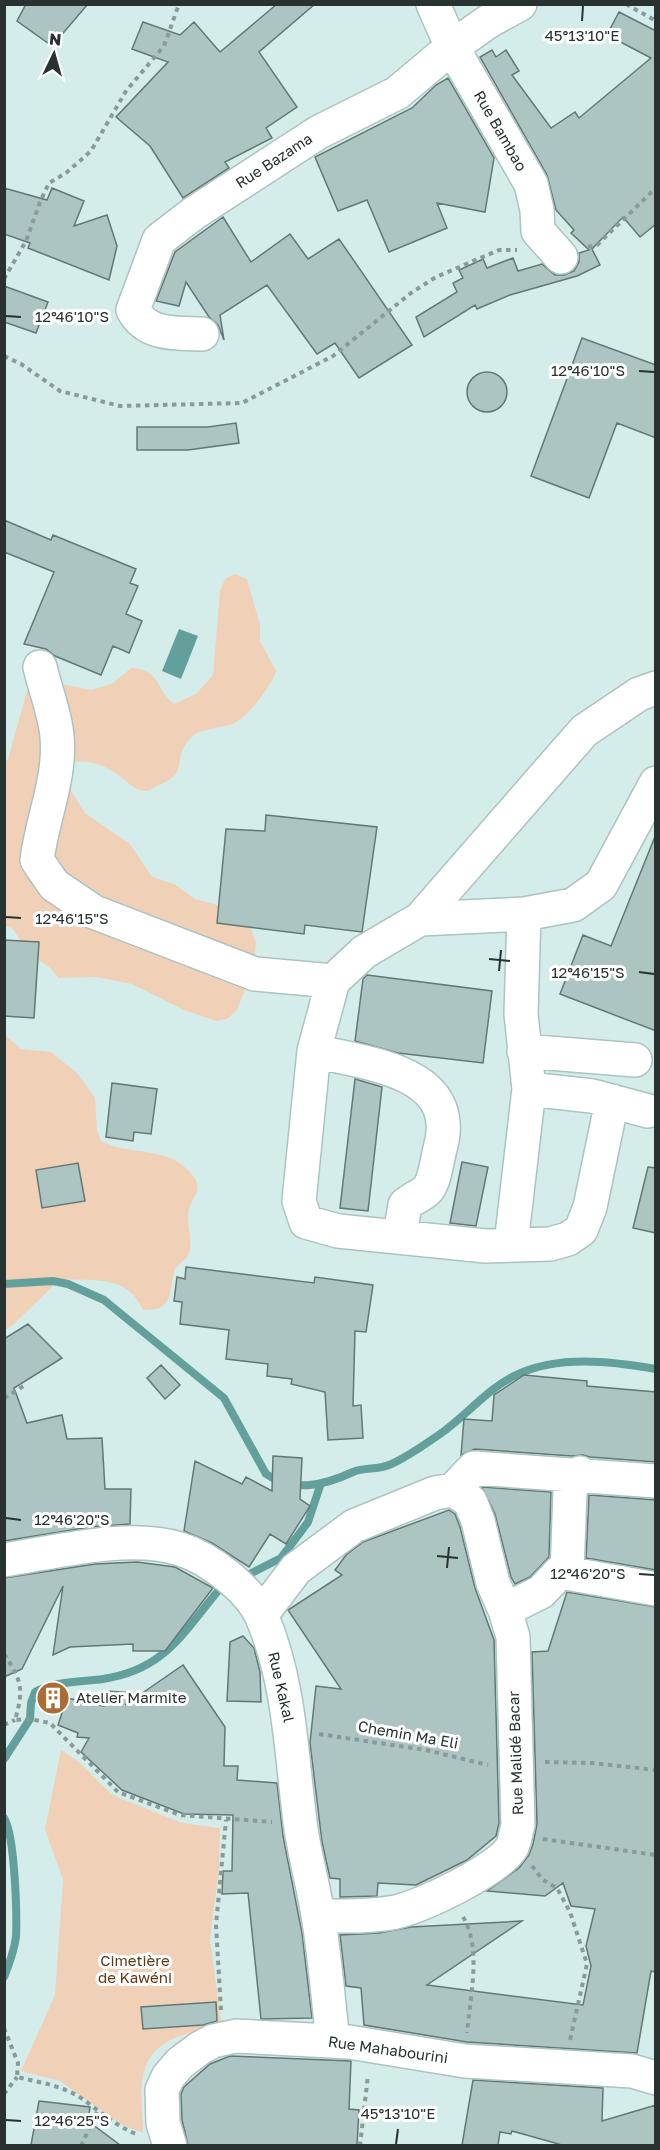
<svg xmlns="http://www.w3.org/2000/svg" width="660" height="2150" font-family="'Golos Text',sans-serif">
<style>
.green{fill:#f0d1b7}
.water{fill:#63a09c}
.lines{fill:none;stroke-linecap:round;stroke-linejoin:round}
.stream{stroke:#63a09c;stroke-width:8}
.building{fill:#acc4c2;stroke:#617876;stroke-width:1.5}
.minor-casing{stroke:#abc3c1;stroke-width:36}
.path{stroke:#899b99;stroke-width:4;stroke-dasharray:4.5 4.5;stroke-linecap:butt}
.minor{stroke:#fff;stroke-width:33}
.ticks{fill:none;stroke:#283231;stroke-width:2}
.labels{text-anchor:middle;stroke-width:6;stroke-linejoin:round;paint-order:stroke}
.street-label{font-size:15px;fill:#283231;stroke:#fff}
.poi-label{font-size:15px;fill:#283231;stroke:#fff;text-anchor:start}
.park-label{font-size:15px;fill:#603813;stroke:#fff}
.ticks-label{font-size:15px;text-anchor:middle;fill:#283231;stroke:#fff;stroke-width:6;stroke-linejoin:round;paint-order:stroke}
</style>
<rect width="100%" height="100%" fill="#d4edea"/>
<path class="green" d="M235 574 247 579 260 625V641L276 671C272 686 245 721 230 725 216 729 197 728 188 741 171 763 190 773 157 786 153 788 150 791 145 791 134 790 127 781 118 775 103 764 89 760 71 762L66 783 85 813 130 844 152 877 174 884 195 899 228 908 248 920 256 943 254 967 237 1010 227 1019 216 1021 184 1010 132 984 96 977 58 978C51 965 43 964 32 956 23 949 20 937 12 928L5 926 4 762 8 759 27 691 38 687 66 685 91 690 102 687 113 683 131 668C161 669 155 689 174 704L196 694 213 675 220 591 225 579Z
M5 1035 21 1049 51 1052 77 1073 95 1098 97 1130 101 1141C130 1156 166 1146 189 1171 209 1193 188 1196 188 1216 188 1228 194 1246 187 1257 183 1262 177 1264 175 1270 168 1292 175 1311 143 1310 126 1273 94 1282 60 1279L13 1325 5 1330Z
M61 1750 79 1762 112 1795 182 1823 220 1828 219 1870 210 1939 222 2028C193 2030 152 2038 144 2072 139 2090 143 2114 143 2133L120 2124 60 2081 21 2071 55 1995 63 1880 45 1829Z"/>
<path class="water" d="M179 629 198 636 181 679 162 671Z"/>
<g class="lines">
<path class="stream" d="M4 1284 53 1281 68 1284 104 1300 224 1398 266 1474C294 1493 325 1485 353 1472 364 1467 377 1470 389 1465 406 1458 424 1445 440 1434 466 1416 487 1389 516 1375 558 1355 610 1361 656 1369
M242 1578 281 1558 308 1522 320 1486
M4 1759 30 1719 31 1703 35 1692C57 1681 79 1682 103 1679 164 1670 182 1634 218 1591L226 1587
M4 1818C15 1835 17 1915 16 1937 14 1950 9 1965 4 1977"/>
</g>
<path class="building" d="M26 4H88L52 46 17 21Z
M277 4H315L259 52 297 107 266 128 272 138 225 162 229 168 183 198 150 146 116 117 168 62 132 49 143 22 180 35 194 22 220 52Z
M619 12 656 31V224L640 237 623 217 592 249 600 265 577 276 510 295 477 309 475 305 424 337 416 317 457 292 453 283 463 278 459 270 483 259 487 268 513 258 518 271 542 264 555 275H564L574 271 579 262V253L589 250 571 233 574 230 556 210 547 175 480 57 492 50 496 57 506 50 519 71 512 75 551 128 575 112 579 118 651 58 607 35Z
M448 78 494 158 485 212 437 203 447 228 389 252 367 200 338 211 315 157 412 108 436 85Z
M4 188 47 200 52 188 84 201 74 226 107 215 117 246 109 280 28 248 30 243 4 234Z
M223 217 251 262 290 234 308 259 339 239 412 345 359 378 335 343 317 354 267 285 220 315 224 340 218 325 209 317 186 282 179 306 156 301 175 252Z
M4 286 48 302 36 333 4 322Z
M582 338 656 365V438L617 423 589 498 531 476Z
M467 392a20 20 0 1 1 40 0a20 20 0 1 1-40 0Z
M236 423 239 443 188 450H137V427H208Z
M4 520 51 540 53 535 136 569 130 583 138 586 126 614 142 621 129 653 113 646 101 675 55 656 46 649 24 644 54 572 4 552Z
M266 815 377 827 362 932 305 925 304 934 217 923 226 829 265 831Z
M656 834V1031L560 994 583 935 611 946Z
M4 940 39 942 34 1018 4 1016Z
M367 975 492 991 483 1063 398 1053 355 1041 363 979Z
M355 1079 382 1087 368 1211 340 1208Z
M112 1083 157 1089 151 1134 134 1132 133 1141 106 1137Z
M462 1162 488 1167 476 1226 450 1223Z
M78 1163 85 1201 42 1208 36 1170Z
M648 1167 656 1168V1233L633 1228Z
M186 1267 314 1283 315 1277 373 1285 366 1332 355 1331 353 1406 361 1405 363 1438 328 1440 325 1392 291 1384 292 1379 267 1376 268 1364 226 1359 229 1330 180 1324 182 1302 174 1301 177 1277 185 1279Z
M28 1324 62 1358 14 1388 27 1423 62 1415 67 1439 102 1438 105 1489H131L130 1524 90 1527 4 1541V1339Z
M161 1365 180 1385 165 1399 147 1378Z
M524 1375 587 1381V1386L656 1392V1462L590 1457 583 1455 572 1456 475 1449 461 1455 464 1419 492 1421 494 1395Z
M273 1456 302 1458 300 1499 310 1506 286 1544 270 1534 249 1567 212 1543 184 1531 195 1461 242 1484 246 1477 272 1491Z
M482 1487 551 1492 549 1557 530 1577 515 1584 511 1577 495 1514Z
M589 1495 656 1500V1570L586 1558Z
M449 1510 455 1514 460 1527 475 1588 494 1640 499 1823 496 1836 467 1860 416 1885 378 1883 377 1896 340 1897V1879L330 1878 322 1842 310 1743 316 1686 341 1689 288 1610 342 1575 335 1570 346 1555 363 1542Z
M137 1562 175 1567 213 1588 165 1651H133V1644L70 1647 53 1655 63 1586 22 1669 4 1677V1578L95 1564Z
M567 1592 656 1607V1972L651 1971 637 2053 467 2042 364 2025 361 1988 346 1986 340 1935 379 1933 411 1927 522 1921 427 1985 583 2005 591 1966 586 1946 595 1909 571 1906 563 1883 545 1896 487 1891 519 1868 529 1855 533 1844 537 1824 532 1652 548 1651Z
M243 1636 254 1648 260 1672 261 1702 227 1701 230 1642Z
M183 1665 225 1727 224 1766H238L237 1780 277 1783 283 1836 302 1933 312 2018 261 2019 248 1893 222 1894 223 1871H232L233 1815 184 1814 122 1790 81 1752 89 1738 77 1737 78 1733 58 1725 67 1698 104 1706 106 1691 134 1693 125 1705Z
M216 2002 217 2021 203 2025 143 2029 141 2007Z
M230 2056 351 2061 349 2109 359 2110 357 2145H188L182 2120 181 2094 184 2087 210 2064Z
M473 2080 603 2088 602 2121 656 2105V2145H562L512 2131 511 2134 500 2132 498 2145H462Z
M39 2101 90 2107 88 2121 120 2145H31Z"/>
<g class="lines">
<defs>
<path id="minor" d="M433 4 452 47 531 184 537 210 538 231 561 257
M202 334C176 333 147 336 133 310L159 240 194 213 319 132 397 93 452 47 489 21 520 4
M40 667C45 689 55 713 57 736 61 778 42 819 37 860L54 885 94 912 255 974 333 981
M420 919 524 914 573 905 601 885 656 783
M314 1051C368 1064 462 1071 440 1149 437 1160 435 1180 428 1189 422 1196 412 1198 405 1205L400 1235
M524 1051 635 1060
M529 1089 592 1096 648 1111
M612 1101 590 1207 581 1230 568 1239 550 1244 486 1246 338 1231 306 1222 299 1201 314 1051 333 981 364 952 420 919 584 731 639 694 656 688
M511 1244 529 1089 521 1014 524 914
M453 1490 474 1468 656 1481
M4 1560C57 1552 128 1533 180 1549 209 1558 250 1589 262 1617 290 1683 291 1752 300 1822 304 1853 313 1884 318 1915 325 1957 328 1999 333 2041
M567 1573 570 1492 573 1481 580 1473
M505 1610 541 1592 560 1572 656 1589
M261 1615 296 1569 354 1526 435 1493 453 1490 470 1501 478 1521 493 1583 505 1610 513 1637 518 1825C516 1832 515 1841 512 1847 499 1870 422 1906 396 1912 371 1917 344 1916 318 1916
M170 2146 163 2123 162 2090 168 2077 180 2063 200 2048 213 2041 236 2036 349 2042 465 2061 632 2071 656 2078"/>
</defs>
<use href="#minor" class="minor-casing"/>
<path class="path" d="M626 4 656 21
M588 247 597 245 656 188
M4 279 26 241 40 202 49 183 66 173 91 151 126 91 164 46 179 4
M4 356 21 364 60 391 120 406 242 403 333 356 411 293 436 277 499 250H517
M4 1398 27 1384
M4 1654C22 1681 24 1689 15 1720L30 1719 50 1723 118 1792 180 1815 272 1822
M4 1725 15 1720
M319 1734 426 1750 488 1765
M545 1762 593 1763 656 1770
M543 1839 656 1855
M532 1866 543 1880 557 1888 570 1912 587 1964 570 2040
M463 1917C482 1948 470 1998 467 2033
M221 2010 216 1925 226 1820
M4 2028 18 2063 17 2077C42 2083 67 2086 88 2103 104 2115 117 2126 136 2134
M4 2094 17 2077
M81 2146 97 2112
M360 2146 368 2075"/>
<use href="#minor" class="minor"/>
</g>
<path class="ticks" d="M582 21 583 6M6 316 21 317M639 371 654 372M6 917 21 918M489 959 510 961M499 971 501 950M639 972 654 974M6 1518 21 1520M437 1556 458 1558M447 1568 449 1547M639 1574 654 1575M6 2120 21 2121M396 2144 398 2129"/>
<defs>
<symbol id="building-disc" viewBox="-11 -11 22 22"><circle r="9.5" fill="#ac6d34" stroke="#fff"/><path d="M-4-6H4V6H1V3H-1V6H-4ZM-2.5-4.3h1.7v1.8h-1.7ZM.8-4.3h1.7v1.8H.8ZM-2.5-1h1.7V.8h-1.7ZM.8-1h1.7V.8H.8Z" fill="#fff"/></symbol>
</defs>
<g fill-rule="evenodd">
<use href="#building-disc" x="34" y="1679" width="38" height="38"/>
</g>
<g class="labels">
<g class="street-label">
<text transform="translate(500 131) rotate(60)" y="5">Rue Bambao</text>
<text transform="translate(274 161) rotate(-33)" y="5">Rue Bazama</text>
<text transform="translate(281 1687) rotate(77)" y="5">Rue Kakal</text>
<text transform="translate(408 1735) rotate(10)" y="5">Chemin Ma Eli</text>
<text transform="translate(516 1753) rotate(-92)" y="5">Rue Malidé Bacar</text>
<text transform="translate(388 2050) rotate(8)" y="5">Rue Mahabourini</text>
</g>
<g class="poi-label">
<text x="76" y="1703">Atelier Marmite</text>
</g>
<g class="park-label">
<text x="135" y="1966">Cimetière<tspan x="135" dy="17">de Kawéni</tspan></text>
</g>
</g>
<g class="ticks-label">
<text x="582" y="41">45°13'10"E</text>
<text x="72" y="322">12°46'10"S</text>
<text x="588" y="376">12°46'10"S</text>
<text x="72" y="924">12°46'15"S</text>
<text x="588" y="978">12°46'15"S</text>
<text x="72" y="1525">12°46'20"S</text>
<text x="588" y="1579">12°46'20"S</text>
<text x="398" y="2119">45°13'10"E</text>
<text x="72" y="2126">12°46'25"S</text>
</g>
<rect width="660" height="2150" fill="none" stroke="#283231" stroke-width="12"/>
<g transform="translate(54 54) rotate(5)" stroke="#ffffff" stroke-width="4.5" paint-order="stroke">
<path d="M0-4.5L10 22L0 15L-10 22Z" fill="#283231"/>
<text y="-9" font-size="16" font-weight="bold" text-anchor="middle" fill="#283231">N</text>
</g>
</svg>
